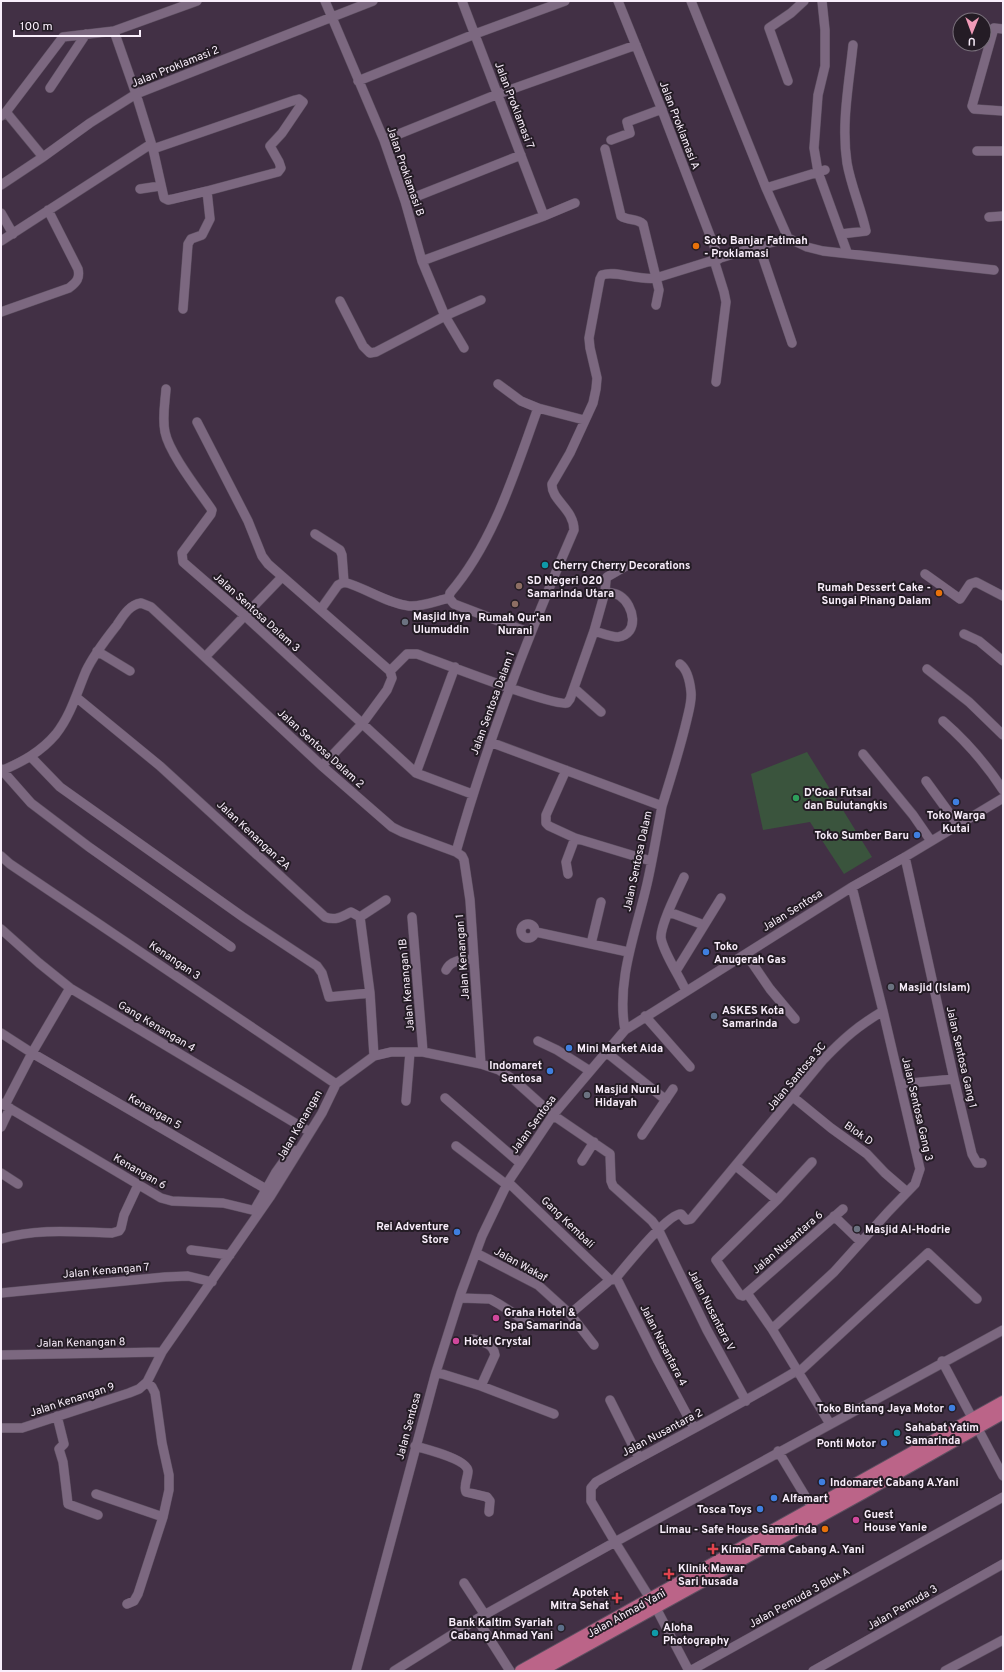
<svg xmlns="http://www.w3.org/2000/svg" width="1004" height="1672" font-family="Overpass,sans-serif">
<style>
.grass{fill:#3a543d}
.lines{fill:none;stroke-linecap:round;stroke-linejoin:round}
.minor-casing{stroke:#5e5061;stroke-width:10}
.major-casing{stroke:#5e5061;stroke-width:14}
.minor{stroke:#7c6880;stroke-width:9}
.major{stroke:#bb6488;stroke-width:12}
.food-dot{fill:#e8710a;stroke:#241c25;stroke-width:1.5}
.culture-dot{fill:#0f9aa8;stroke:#241c25;stroke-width:1.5}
.education-dot{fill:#8d6e63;stroke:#241c25;stroke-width:1.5}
.worship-dot{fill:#6b7280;stroke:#241c25;stroke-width:1.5}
.leisure-dot{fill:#2e9e5b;stroke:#241c25;stroke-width:1.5}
.shop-dot{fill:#3f7fe0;stroke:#241c25;stroke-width:1.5}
.service-dot{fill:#5c6f8a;stroke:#241c25;stroke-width:1.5}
.hotel-dot{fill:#d1479c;stroke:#241c25;stroke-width:1.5}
.health-dot{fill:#e0444e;stroke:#241c25;stroke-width:1.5}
.labels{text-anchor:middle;stroke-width:4;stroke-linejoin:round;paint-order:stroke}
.street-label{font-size:11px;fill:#f9eefb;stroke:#241c25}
.poi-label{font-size:11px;font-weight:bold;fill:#f9eefb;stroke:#241c25;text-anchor:start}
</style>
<rect width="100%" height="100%" fill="#423045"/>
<path class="grass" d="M807 752 872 857 844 874 810 822 763 830 751 774Z"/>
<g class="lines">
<defs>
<path id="minor" d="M325 1 384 140 405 201 422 261 445 316 464 348
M462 1 544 216 575 203
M618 1 660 105 719 259
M691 1 766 188 788 238 807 247 823 251 994 270
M822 1 825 30V66L818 95 814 148 818 172 847 252
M1003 29 994 28 972 106 974 109 1003 111
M114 31 136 94 153 149 164 198 168 200 173 199 207 191
M358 81 475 34 565 1
M788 81 769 28 791 13 804 1
M50 88 86 34
M6 112 63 37 114 31 197 1
M1 116 6 112 43 157
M384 140 498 94 636 45
M611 140 630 133 627 122 662 109
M153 149 295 100 299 99 303 102 282 133 270 146 279 162 281 168 278 172 207 191 210 219 202 235 191 239 188 244 183 309
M605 149 621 216C628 221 637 218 643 224L659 290 656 305
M977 151H1003
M1 185 43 157 90 123 136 94 373 1
M766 188 825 170
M140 189 160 186
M405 201 521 155
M1 213 13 234
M989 217 1003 216
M841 234 866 231C861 208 851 186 847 163 841 124 849 84 853 45
M1 241 151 144
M759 246 792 343
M714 260 724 292 726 302 716 382
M422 261 544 216
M340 301 363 346 370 353 376 352 445 316 481 300
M1 312 69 288C77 282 80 278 78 269L48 210
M498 384 521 401 538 408C515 471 494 542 450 593L449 598 454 604 530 633
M166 389C165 403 162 418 165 432 169 453 199 491 212 510L211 514 182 553 183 562 244 615 416 773 472 794
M538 408 584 420
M197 422 248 521 262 556 268 564 390 671 392 678 387 690 362 724 322 766
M315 534 340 550 342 555 344 582
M925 574 960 599 970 584 976 582 1003 596
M321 609 338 585 344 582C366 588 386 603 409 606 422 607 436 601 449 598
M594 631C601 633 611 637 618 637 640 634 634 605 620 596 616 593 611 593 605 592
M964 634 979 641 1003 661
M97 651 130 671
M205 657 282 577
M927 669 969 702 1003 735
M390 671 407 654H417C439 662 554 707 567 703L570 699 594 631 605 592 606 580 607 577 626 566
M574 688 601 712
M76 697 160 766 325 917C335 921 342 917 351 912L360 917 370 993 374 1056
M943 721C966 741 986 764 1003 790
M490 742 662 806C657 832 653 858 647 884 636 932 616 980 625 1030
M863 754 913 815 931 841
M31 757 60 787 243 917 317 966 322 973 329 997 370 993
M1 769 31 803 89 847 231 947
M566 770 546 815V823L549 826 575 838 651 861
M1 771C22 762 41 752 56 734 71 715 77 692 86 671 94 654 106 639 117 625 123 616 129 605 141 603L151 607 322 766 392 827 402 832 456 852C487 742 528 635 574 530 574 509 551 500 552 484L570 453 593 403 596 389 597 378 590 348 589 338 600 279 602 275C615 270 639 281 656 278L759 246 788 238
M416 773 455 667
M926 781 958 825
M662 806C671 777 680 749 687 719 689 710 692 701 691 692 690 682 688 670 680 664
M456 852 462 856 464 860 470 900 481 1064
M1 856 10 864 336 1084
M905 857 954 1079 972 1154 977 1163H982
M568 874 566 862 575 838
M684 877C678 890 660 925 661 938 663 952 680 977 686 991
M669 912 704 925
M360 917 386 900
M412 917 423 1052
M521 931a7 7 0 1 1 14 0a7 7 0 1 1-14 0Z
M1 929 39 963 70 988 310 1132
M536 932 628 952
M591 944 601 902
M746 954 770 989 795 1019
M446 970C451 959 464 960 474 959
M676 971 721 898
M645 1016 690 1067
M1 1033 32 1053 266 1189
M538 1041 557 1050 590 1071
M606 1052 666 1100
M900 1084 954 1079
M793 1097 831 1128 867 1154 885 1173 907 1192
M445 1098 520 1163
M406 1101 410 1052
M1 1103 161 1198 172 1201 223 1203 252 1210 255 1209 276 1172 291 1151 299 1150
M5 1105 32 1053 70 988
M1 1127 10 1108
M642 1135 673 1089
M456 1146 507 1185
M582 1161 594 1142
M812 1162 777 1200 716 1260 740 1295 743 1296 747 1293 772 1329 830 1424
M736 1166 777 1200
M1 1173 18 1184
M508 1182 610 1280
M834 1216 861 1242
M1 1239C37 1228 75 1232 112 1233L119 1231 121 1228 124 1215 138 1185
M191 1250 230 1255
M476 1253 538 1285 570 1314 594 1345
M615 1279C626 1266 667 1214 681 1214L686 1220 691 1219 823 1060C844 1038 858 1026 883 1011
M1 1293 165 1277 188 1276 212 1282
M747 1293 843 1209
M460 1298 490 1299 499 1304 532 1325
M570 1314 610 1280 617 1279 657 1359 694 1428
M772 1329 834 1272 888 1212 915 1184 920 1169 883 1011 852 887
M473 1339C483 1342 493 1343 495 1355L481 1386
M1 1355 162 1352
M942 1361 1003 1476
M436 1372 481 1386 554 1414
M799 1372 928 1253 977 1299
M610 1400 639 1458
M57 1416 64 1444 59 1449 63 1462 68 1504 98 1515
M1 1428H22L129 1393 139 1389 147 1382 162 1352 270 1197 322 1113 336 1084 374 1056 391 1052H423L481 1064 499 1070 514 1080 553 1115 610 1154 611 1181 613 1186 652 1221 658 1229 707 1330 746 1401
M415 1446C425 1449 467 1459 468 1471 468 1478 463 1486 466 1492L487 1497 490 1501 489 1512
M778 1451 813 1509
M96 1494 163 1517
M464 1583 485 1615
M127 1604 134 1601 138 1594 163 1517 169 1490V1475L162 1443 155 1393 152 1387 147 1382
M477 1619 510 1671
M356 1671 436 1372 461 1293 482 1236 508 1182 553 1115 625 1030 852 887 905 857 1003 798
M394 1671 477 1619 615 1542 591 1501V1488L596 1482C663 1444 732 1410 798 1370
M689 1671 656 1608 615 1542 1003 1330
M690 1671 1003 1497
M813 1671 1003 1564
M945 1671 1003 1640"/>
<path id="major" d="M521 1671 1003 1402
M540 1671 864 1492 1003 1413"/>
</defs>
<use href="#minor" class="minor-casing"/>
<use href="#major" class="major-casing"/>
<use href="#minor" class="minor"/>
<use href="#major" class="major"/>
</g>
<g class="food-dot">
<circle cx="696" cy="246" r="4"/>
<circle cx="939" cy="593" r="4"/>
<circle cx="825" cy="1529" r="4"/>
</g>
<g class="culture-dot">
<circle cx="545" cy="565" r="4"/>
<circle cx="897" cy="1433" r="4"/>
<circle cx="655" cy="1633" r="4"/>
</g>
<g class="education-dot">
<circle cx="519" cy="586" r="4"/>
<circle cx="515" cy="604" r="4"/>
</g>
<g class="worship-dot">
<circle cx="405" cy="622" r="4"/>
<circle cx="891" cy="987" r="4"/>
<circle cx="587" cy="1095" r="4"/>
<circle cx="857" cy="1229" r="4"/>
</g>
<circle class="leisure-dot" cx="796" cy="798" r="4"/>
<g class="shop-dot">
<circle cx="956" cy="802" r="4"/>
<circle cx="917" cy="835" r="4"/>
<circle cx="706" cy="952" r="4"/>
<circle cx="569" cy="1048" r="4"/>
<circle cx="550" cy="1071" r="4"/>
<circle cx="457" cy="1232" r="4"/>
<circle cx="952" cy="1408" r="4"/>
<circle cx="884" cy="1443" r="4"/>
<circle cx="822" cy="1482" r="4"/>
<circle cx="774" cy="1498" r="4"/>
<circle cx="760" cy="1509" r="4"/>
</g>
<g class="service-dot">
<circle cx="714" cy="1016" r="4"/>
<circle cx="561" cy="1628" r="4"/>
</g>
<g class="hotel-dot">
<circle cx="496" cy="1318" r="4"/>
<circle cx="456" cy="1341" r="4"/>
<circle cx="856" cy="1520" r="4"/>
</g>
<g class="health-dot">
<path d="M711 1543h4v4h4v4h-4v4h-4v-4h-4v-4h4z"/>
<path d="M667 1568h4v4h4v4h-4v4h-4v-4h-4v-4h4z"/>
<path d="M615 1592h4v4h4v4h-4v4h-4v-4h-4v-4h4z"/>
</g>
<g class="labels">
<g class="street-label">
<text transform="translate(175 66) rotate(-22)" y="4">Jalan Proklamasi 2</text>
<text transform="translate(515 105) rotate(69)" y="4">Jalan Proklamasi 7</text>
<text transform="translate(680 125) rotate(69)" y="4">Jalan Proklamasi A</text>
<text transform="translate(406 171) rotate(71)" y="4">Jalan Proklamasi B</text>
<text transform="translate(257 612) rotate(42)" y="4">Jalan Sentosa Dalam 3</text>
<text transform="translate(492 703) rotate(-70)" y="4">Jalan Sentosa Dalam 1</text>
<text transform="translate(321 748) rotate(42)" y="4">Jalan Sentosa Dalam 2</text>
<text transform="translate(254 835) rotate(43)" y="4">Jalan Kenangan 2A</text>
<text transform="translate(637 861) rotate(-78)" y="4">Jalan Sentosa Dalam</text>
<text transform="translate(792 910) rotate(-32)" y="4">Jalan Sentosa</text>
<text transform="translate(462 957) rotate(-94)" y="4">Jalan Kenangan 1</text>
<text transform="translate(175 960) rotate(34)" y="4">Kenangan 3</text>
<text transform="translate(406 985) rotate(-95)" y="4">Jalan Kenangan 1B</text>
<text transform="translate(157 1026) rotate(31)" y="4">Gang Kenangan 4</text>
<text transform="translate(962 1057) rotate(77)" y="4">Jalan Sentosa Gang 1</text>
<text transform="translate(796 1076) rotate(-50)" y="4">Jalan Santosa 3C</text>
<text transform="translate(918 1109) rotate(77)" y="4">Jalan Sentosa Gang 3</text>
<text transform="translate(155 1111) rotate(30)" y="4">Kenangan 5</text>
<text transform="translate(533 1124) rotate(-54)" y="4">Jalan Sentosa</text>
<text transform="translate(299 1125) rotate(-60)" y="4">Jalan Kenangan</text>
<text transform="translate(859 1133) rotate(35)" y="4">Blok D</text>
<text transform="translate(140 1171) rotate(30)" y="4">Kenangan 6</text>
<text transform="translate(568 1222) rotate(44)" y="4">Gang Kembali</text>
<text transform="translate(787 1242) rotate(-41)" y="4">Jalan Nusantara 6</text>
<text transform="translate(521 1264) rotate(29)" y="4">Jalan Wakaf</text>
<text transform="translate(106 1270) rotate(-5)" y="4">Jalan Kenangan 7</text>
<text transform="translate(712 1310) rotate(63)" y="4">Jalan Nusantara V</text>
<text transform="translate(81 1342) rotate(-1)" y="4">Jalan Kenangan 8</text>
<text transform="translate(664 1345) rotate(63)" y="4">Jalan Nusantara 4</text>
<text transform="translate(72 1399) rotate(-18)" y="4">Jalan Kenangan 9</text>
<text transform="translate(408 1426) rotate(-75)" y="4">Jalan Sentosa</text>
<text transform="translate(662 1432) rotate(-28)" y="4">Jalan Nusantara 2</text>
<text transform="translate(799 1597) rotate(-29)" y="4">Jalan Pemuda 3 Blok A</text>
<text transform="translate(902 1607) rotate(-30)" y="4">Jalan Pemuda 3</text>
<text transform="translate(626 1613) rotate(-29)" y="4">Jalan Ahmad Yani</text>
</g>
<g class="poi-label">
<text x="704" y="244">Soto Banjar Fatimah<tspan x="704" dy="13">- Proklamasi</tspan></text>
<text x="553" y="569">Cherry Cherry Decorations</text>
<text x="527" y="584">SD Negeri 020<tspan x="527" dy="13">Samarinda Utara</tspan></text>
<text x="931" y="591" text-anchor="end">Rumah Dessert Cake -<tspan x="931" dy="13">Sungai Pinang Dalam</tspan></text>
<text x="413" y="620">Masjid Ihya<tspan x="413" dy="13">Ulumuddin</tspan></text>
<text x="515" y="621" text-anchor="middle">Rumah Qur'an<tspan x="515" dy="13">Nurani</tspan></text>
<text x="804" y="796">D'Goal Futsal<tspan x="804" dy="13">dan Bulutangkis</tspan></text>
<text x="956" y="819" text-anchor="middle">Toko Warga<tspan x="956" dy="13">Kutai</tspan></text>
<text x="909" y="839" text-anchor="end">Toko Sumber Baru</text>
<text x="714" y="950">Toko<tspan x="714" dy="13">Anugerah Gas</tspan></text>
<text x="899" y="991">Masjid (Islam)</text>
<text x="722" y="1014">ASKES Kota<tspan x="722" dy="13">Samarinda</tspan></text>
<text x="577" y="1052">Mini Market Aida</text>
<text x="542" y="1069" text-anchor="end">Indomaret<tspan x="542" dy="13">Sentosa</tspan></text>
<text x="595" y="1093">Masjid Nurul<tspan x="595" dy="13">Hidayah</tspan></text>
<text x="449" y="1230" text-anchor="end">Rei Adventure<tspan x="449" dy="13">Store</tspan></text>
<text x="865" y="1233">Masjid Al-Hodrie</text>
<text x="504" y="1316">Graha Hotel &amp;<tspan x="504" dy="13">Spa Samarinda</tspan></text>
<text x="464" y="1345">Hotel Crystal</text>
<text x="944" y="1412" text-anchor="end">Toko Bintang Jaya Motor</text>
<text x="905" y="1431">Sahabat Yatim<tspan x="905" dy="13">Samarinda</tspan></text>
<text x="876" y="1447" text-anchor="end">Ponti Motor</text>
<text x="830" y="1486">Indomaret Cabang A.Yani</text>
<text x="782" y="1502">Alfamart</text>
<text x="752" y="1513" text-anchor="end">Tosca Toys</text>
<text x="864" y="1518">Guest<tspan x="864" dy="13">House Yanie</tspan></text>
<text x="817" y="1533" text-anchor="end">Limau - Safe House Samarinda</text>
<text x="721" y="1553">Kimia Farma Cabang A. Yani</text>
<text x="678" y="1572">Klinik Mawar<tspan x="678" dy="13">Sari husada</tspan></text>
<text x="609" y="1596" text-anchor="end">Apotek<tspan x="609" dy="13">Mitra Sehat</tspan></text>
<text x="553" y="1626" text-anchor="end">Bank Kaltim Syariah<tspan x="553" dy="13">Cabang Ahmad Yani</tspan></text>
<text x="663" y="1631">Aloha<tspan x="663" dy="13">Photography</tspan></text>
</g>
</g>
<rect width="1004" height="1672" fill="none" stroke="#f9eefb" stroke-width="4"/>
<g transform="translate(972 32) rotate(181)"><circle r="19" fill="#241c25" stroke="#79707b"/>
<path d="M0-3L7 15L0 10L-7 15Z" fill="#f09ab7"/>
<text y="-6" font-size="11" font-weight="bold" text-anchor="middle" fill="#f9eefb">U</text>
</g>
<path d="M14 30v6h126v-6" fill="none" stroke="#f9eefb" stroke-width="2"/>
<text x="20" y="30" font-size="12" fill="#f9eefb" stroke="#241c25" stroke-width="3" paint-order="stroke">100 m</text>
</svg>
